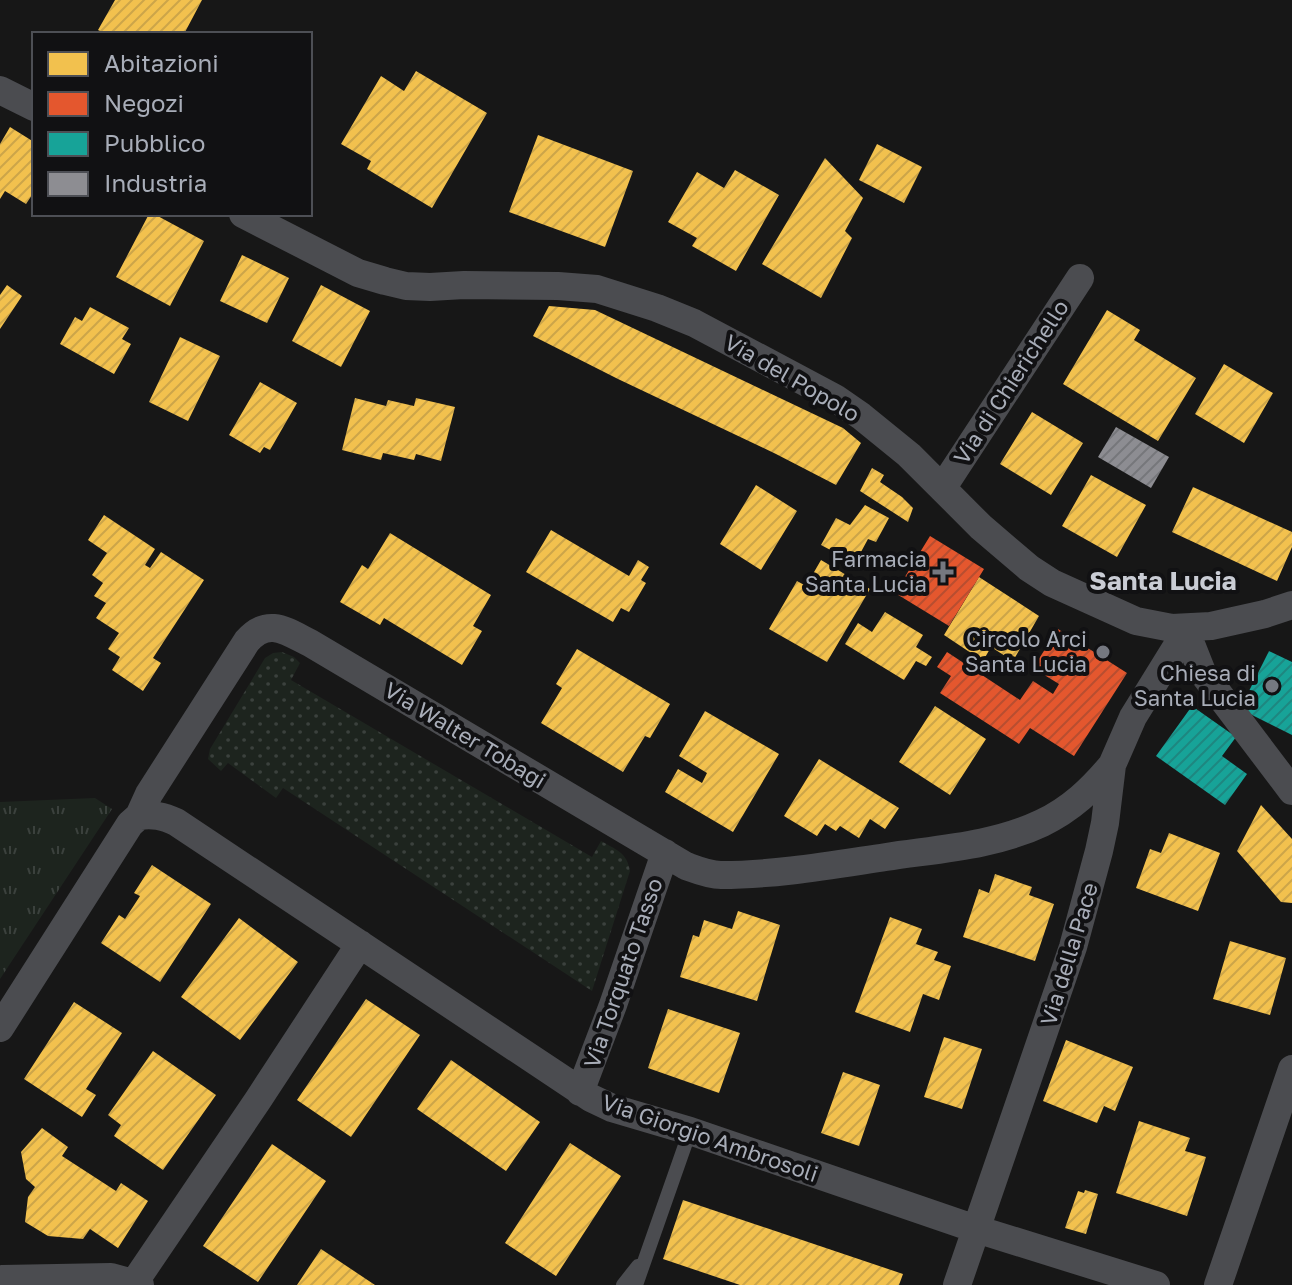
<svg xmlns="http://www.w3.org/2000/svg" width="1292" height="1285" font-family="'Golos Text',sans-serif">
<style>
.grass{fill:url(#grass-tufts)}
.park{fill:url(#park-dots)}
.homes{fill:url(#homes-hatch)}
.shops{fill:url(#shops-hatch)}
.public{fill:url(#public-hatch)}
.industry{fill:url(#industry-hatch)}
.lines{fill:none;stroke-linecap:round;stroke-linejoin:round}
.service{stroke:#4b4c50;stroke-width:14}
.minor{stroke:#4b4c50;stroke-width:28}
.poi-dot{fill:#757880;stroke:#111113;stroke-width:3}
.labels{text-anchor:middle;stroke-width:8;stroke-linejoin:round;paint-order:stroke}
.street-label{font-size:22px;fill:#a8adb8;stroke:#111113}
.poi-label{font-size:22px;fill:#a8adb8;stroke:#111113;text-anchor:end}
.quarter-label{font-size:26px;font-weight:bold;fill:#c9ccd4;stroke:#111113}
</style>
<defs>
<pattern id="grass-tufts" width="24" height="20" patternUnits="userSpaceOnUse" patternTransform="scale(2)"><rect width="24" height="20" fill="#1d241e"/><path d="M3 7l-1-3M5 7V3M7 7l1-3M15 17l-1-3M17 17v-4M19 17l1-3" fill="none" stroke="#3b413d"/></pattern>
<pattern id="park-dots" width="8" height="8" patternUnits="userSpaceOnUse" patternTransform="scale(2)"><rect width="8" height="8" fill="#1d241e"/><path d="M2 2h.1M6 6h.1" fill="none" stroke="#3b413d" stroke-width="1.8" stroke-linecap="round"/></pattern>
<pattern id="homes-hatch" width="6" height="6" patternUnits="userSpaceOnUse" patternTransform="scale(2)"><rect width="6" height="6" fill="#f2c14e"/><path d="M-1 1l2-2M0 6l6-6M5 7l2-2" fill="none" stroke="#cca549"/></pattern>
<pattern id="shops-hatch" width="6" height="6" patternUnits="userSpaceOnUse" patternTransform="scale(2)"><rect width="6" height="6" fill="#e4572e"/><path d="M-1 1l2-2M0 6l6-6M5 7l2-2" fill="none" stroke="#b84e30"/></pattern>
<pattern id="public-hatch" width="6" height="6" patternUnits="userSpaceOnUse" patternTransform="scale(2)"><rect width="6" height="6" fill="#17a398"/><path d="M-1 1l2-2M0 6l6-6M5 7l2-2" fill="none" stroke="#1e8780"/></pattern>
<pattern id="industry-hatch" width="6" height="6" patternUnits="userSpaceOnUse" patternTransform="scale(2)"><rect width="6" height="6" fill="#8d8d92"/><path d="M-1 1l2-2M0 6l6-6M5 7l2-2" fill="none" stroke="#76777b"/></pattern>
</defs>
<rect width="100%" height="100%" fill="#171717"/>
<path class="grass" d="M95 798 112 809 0 979V802Z"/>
<path class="park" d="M282 652 294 657 300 663 291 680 592 857 601 841C616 850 627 852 630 871L592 991 283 788 276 798 228 763 221 771 208 759 210 749 265 658 273 653Z"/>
<path class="homes" d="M115 0H202L184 34H106L98 30Z
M416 71 487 113 432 208 367 169 371 161 341 144 381 76 404 91Z
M10 127 34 142V192L26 204 5 191 0 199V144Z
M538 135 633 171 605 247 509 212Z
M877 144 922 167 904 203 859 180Z
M825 158 863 198 845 231 852 238 821 298 762 264Z
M735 170 779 195 736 271 692 246 697 238 668 222 697 172 724 188Z
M149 214H154L204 241 170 306 116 277Z
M242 255 289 278 267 323 220 301Z
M7 285 22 296 0 329V295Z
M321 285 370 311 341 367 292 341Z
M549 306 595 310 843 428 861 443 836 485 776 454 618 379 533 336Z
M90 307 129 328 122 339 131 344 114 374 60 344 75 317 82 321Z
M1107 310 1140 330 1134 340 1196 378 1158 441 1063 384Z
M180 337 220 356 188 421 149 402Z
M1224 364 1273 393 1244 443 1195 414Z
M260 382 297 403 270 450 264 447 260 453 229 435Z
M355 398 386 406 388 400 414 406 416 398 455 407 441 461 416 454 414 460 383 453 381 460 342 450Z
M1032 412 1083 443 1051 495 1000 464Z
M872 468 884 475 880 482 902 497 913 508 908 522 860 491Z
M1091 475 1146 505 1117 557 1062 526Z
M756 485 797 511 761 570 720 544Z
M1193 487 1292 532V547L1277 581 1172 532Z
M865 505 889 518 876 542 868 539 855 563 821 545 836 518 850 525Z
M104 515 155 549 145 565 150 568 161 552 204 580 153 658 161 663 143 691 112 670 120 657 108 649 119 633 96 618 106 603 94 596 103 583 92 575 107 553 88 540Z
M551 530 629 576 638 560 649 567 641 580 646 583 629 612 621 608 613 622 526 572Z
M390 533 491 595 473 626 482 631 462 665 384 618 380 625 340 602 362 565 368 569Z
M821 560 870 589 827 662 769 629 797 581 806 586Z
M979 577 1039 616 1013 661 991 647 983 661 944 635Z
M885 612 923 635 916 647 932 657 926 666 916 661 904 680 845 644 858 623 872 632Z
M577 649 670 704 650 738 645 736 623 772 541 723 562 688 556 684Z
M935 706 986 739 950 795 899 762Z
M705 711 779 754 733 832 665 792 678 769 702 783 707 773 679 756Z
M819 759 899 808 885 829 870 819 859 838 840 826 836 831 825 824 817 836 784 816Z
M1261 805 1292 839V903L1281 902 1237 851Z
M1169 833 1220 853 1198 911 1136 888 1150 849 1161 853Z
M152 865 211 904 160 982 101 943 119 915 125 919 140 896 134 893Z
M995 874 1032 887 1029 895 1054 904 1035 961 963 937 979 889 989 893Z
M738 911 780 925 757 1001 680 977 693 935 699 937 704 920 732 929Z
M890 917 922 929 916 944 938 952 934 960 951 966 939 1000 923 994 910 1032 855 1012Z
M239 918 298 962 240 1040 181 997Z
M1230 941 1286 958 1270 1015 1213 999Z
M366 999 420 1035 351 1137 297 1100Z
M74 1002 122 1033 86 1089 96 1095 82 1117 24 1079Z
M668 1009 740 1033 719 1093 648 1068Z
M944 1037 982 1049 962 1109 924 1097Z
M1066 1040 1133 1067 1115 1111 1104 1106 1097 1123 1043 1101Z
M153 1051 216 1095 163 1170 114 1136 121 1125 108 1115Z
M451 1060 540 1122 506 1171 417 1109Z
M843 1072 880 1085 859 1146 821 1133Z
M1139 1121 1190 1138 1185 1151 1206 1157 1187 1216 1116 1193Z
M42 1128 68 1147 62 1156 116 1191 121 1183 148 1201 118 1248 90 1229 83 1239 48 1236 25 1222 28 1197 35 1187 26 1179 21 1152Z
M570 1143 621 1176 556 1276 505 1243Z
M272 1144 326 1181 258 1282 203 1246Z
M1085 1190 1098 1194 1086 1234 1065 1228 1078 1191 1084 1193Z
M683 1200 903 1274 899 1285H740L663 1259Z
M321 1249 375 1285H297Z"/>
<path class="shops" d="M930 536 984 569 949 626 895 593Z
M1058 629 1127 673 1074 756 1030 728 1019 744 940 693 951 676 937 667 947 652 1020 700 1033 681 1053 694 1059 684 1033 668Z"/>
<path class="public" d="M1269 651 1292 662V735L1240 709Z
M1192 706 1236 737 1222 756 1247 774 1225 805 1156 756Z"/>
<path class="industry" d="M1116 427 1169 457 1151 488 1098 457Z"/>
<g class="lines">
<path class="service" d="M623 1285 638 1266
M636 1285 690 1131"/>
<path class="minor" d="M0 90 34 107
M243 214 358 273 385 281 406 286 430 287 464 285 558 286 597 289 657 308 694 323 835 398 861 416 909 455 981 527 1029 568 1052 583 1136 621 1172 628 1211 626 1265 614 1292 605
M943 487 1080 278
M1185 629 1202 672 1292 791
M139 816C153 814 163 816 176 822L591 1098 612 1108 690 1131 976 1229 1156 1285
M0 1028 130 824 139 816 149 794 247 641C268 617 286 631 310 643L686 866C697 870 709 875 721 875 776 875 832 865 886 857 938 849 994 846 1042 823 1071 809 1091 790 1112 765
M580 1092 613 1005 665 853
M2 1279 111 1277 140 1285
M134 1283 258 1100 360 944
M957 1285 1073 947 1099 851 1105 823 1112 765 1133 717 1180 641 1185 629
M1218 1285 1292 1069"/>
</g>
<g class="poi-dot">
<path d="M939 560h8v8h8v8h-8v8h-8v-8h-8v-8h8z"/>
<circle cx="1103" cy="652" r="8"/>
<circle cx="1272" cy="686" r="8"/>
</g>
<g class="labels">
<g class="street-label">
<text transform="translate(792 378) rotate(30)" y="8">Via del Popolo</text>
<text transform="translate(1011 382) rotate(-57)" y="8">Via di Chierichello</text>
<text transform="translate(465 735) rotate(31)" y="8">Via Walter Tobagi</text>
<text transform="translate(1069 954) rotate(-73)" y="8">Via della Pace</text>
<text transform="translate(623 973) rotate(-71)" y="8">Via Torquato Tasso</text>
<text transform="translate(710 1138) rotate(19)" y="8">Via Giorgio Ambrosoli</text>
</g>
<g class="poi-label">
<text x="927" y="567">Farmacia<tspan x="927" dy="25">Santa Lucia</tspan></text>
<text x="1087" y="647">Circolo Arci<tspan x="1087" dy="25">Santa Lucia</tspan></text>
<text x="1256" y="681">Chiesa di<tspan x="1256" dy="25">Santa Lucia</tspan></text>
</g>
<g class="quarter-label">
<text x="1163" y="590">Santa Lucia</text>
</g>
</g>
<rect x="32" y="32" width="280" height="184" fill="#111113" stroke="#4d4f55" stroke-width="2"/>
<rect x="48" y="52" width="40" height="24" fill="#f2c14e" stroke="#4d4f55" stroke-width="2"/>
<text x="104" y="72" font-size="24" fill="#a8adb8">Abitazioni</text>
<rect x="48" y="92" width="40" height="24" fill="#e4572e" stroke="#4d4f55" stroke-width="2"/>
<text x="104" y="112" font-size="24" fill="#a8adb8">Negozi</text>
<rect x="48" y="132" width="40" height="24" fill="#17a398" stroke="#4d4f55" stroke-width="2"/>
<text x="104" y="152" font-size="24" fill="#a8adb8">Pubblico</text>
<rect x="48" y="172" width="40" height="24" fill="#8d8d92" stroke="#4d4f55" stroke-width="2"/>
<text x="104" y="192" font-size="24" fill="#a8adb8">Industria</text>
</svg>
